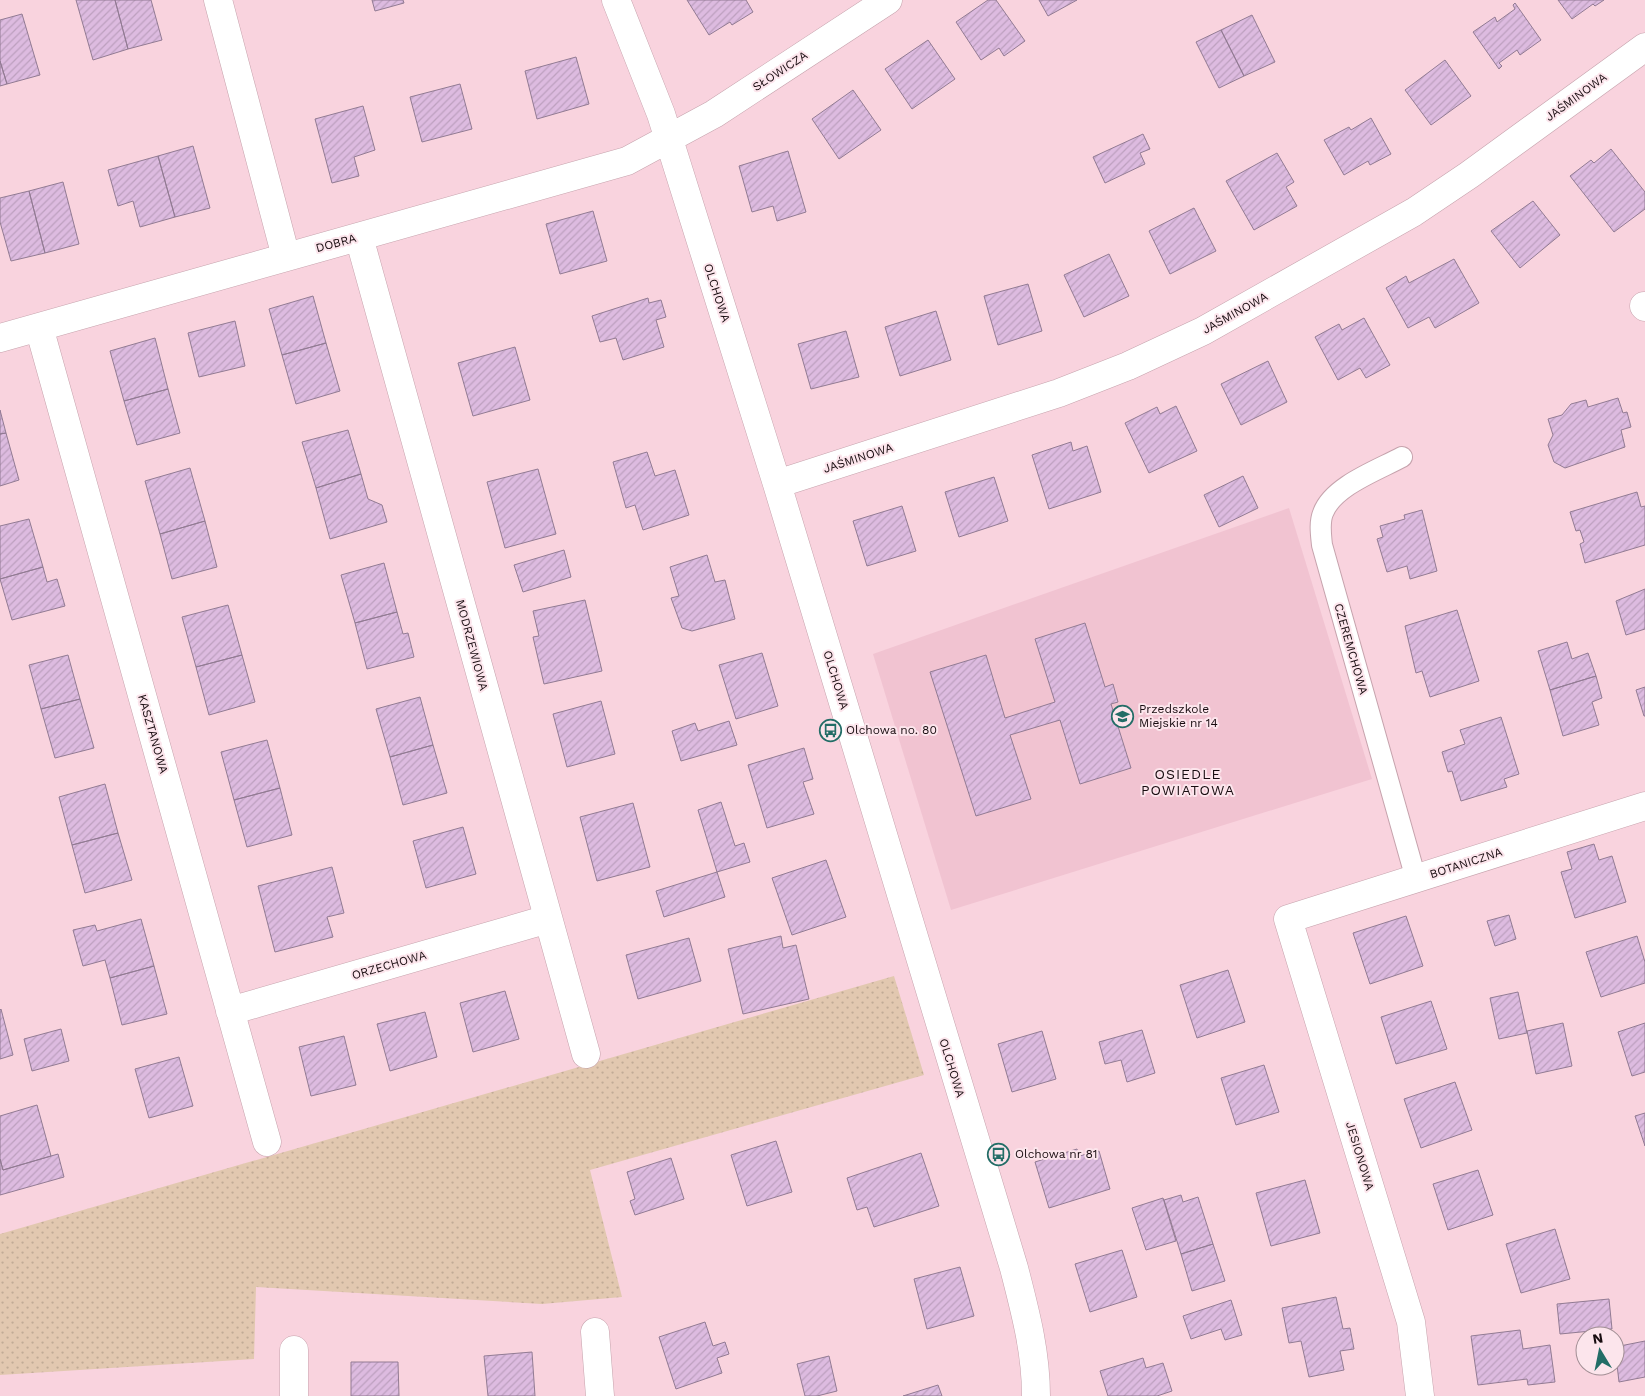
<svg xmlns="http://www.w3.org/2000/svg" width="1645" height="1396" font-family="'Work Sans',sans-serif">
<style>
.built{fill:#f1c3d1}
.grass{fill:url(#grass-dots)}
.building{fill:url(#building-hatch);stroke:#927b93}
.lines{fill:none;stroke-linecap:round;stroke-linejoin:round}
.service-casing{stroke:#c6a3ad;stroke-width:22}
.minor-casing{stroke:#c6a3ad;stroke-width:29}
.service{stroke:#fff;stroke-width:20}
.minor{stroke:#fff;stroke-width:28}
.labels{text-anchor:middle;stroke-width:4;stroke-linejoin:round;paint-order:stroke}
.street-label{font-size:12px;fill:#180c10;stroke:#fce5ec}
.poi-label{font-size:12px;fill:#180c10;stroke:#fce5ec;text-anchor:start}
.neighbourhood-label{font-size:14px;letter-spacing:1px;fill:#180c10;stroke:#fce5ec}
</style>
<defs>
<pattern id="grass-dots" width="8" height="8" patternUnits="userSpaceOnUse" patternTransform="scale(1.25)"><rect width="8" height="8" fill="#e2c8b0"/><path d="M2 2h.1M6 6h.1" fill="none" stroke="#c1ab96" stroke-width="1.8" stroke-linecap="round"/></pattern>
<pattern id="building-hatch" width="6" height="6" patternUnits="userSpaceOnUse" patternTransform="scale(1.25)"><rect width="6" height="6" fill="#ddbbe0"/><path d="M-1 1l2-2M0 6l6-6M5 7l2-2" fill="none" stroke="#bda0bf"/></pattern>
</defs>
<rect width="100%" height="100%" fill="#f9d3de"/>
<path class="built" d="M1289 508 1372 779 951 910 873 654Z"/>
<path class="grass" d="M894 976 924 1075 590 1170 622 1297 542 1304 256 1287 254 1359 0 1375V1234Z"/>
<path class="building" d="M76 0H115L128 49 93 60Z
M115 0H151L162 40 128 49Z
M372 0H403L404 3 375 11Z
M687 0H746L753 12 732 25 730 22 709 35Z
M988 0H996L1025 41 1004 56 999 48 981 60 956 22Z
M1039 0H1077L1048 16Z
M1558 0H1604L1595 6 1593 4 1572 19Z
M1515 3 1541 40 1520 55 1517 50 1499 63 1502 66 1499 69 1473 32 1495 17 1497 22 1515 9 1513 5Z
M22 14 40 75 7 84 0 61V20Z
M1252 15 1275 62 1244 76 1221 30Z
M1221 30 1244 76 1219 88 1196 42Z
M928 40 955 79 912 109 885 69Z
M576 57 589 104 537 119 525 71Z
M1445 60 1471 96 1431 125 1405 90Z
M0 61 7 84 0 86Z
M460 84 472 129 422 142 410 97Z
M853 90 881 130 839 159 812 119Z
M363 106 375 150 354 157 359 176 332 183 315 119Z
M1371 118 1391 154 1370 165 1368 161 1344 175 1324 140 1349 127 1351 130Z
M1143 134 1150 149 1140 153 1145 164 1105 183 1093 157Z
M193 146 210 208 175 217 158 156Z
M1611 149 1645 192V209L1614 232 1570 176 1591 160 1594 163Z
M788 151 806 212 777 221 773 206 752 212 739 166Z
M1277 153 1294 182 1286 187 1297 206 1254 230 1226 181Z
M158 156 175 217 140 227 133 201 118 206 108 170Z
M63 182 79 244 45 253 29 191Z
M29 191 45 253 11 261 0 222V198Z
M1533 201 1560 235 1520 268 1491 231Z
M1194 208 1216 251 1170 274 1149 231Z
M593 211 607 261 560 274 546 224Z
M1109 254 1129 296 1084 317 1064 275Z
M1454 259 1479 303 1435 328 1429 317 1408 328 1386 288 1406 276 1409 283Z
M1028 284 1042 331 998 345 984 296Z
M313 296 326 343 282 355 269 309Z
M648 298 649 303 661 300 666 317 656 320 664 347 623 360 616 338 600 342 592 316Z
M936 311 951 360 900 376 885 327Z
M1364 318 1390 365 1366 378 1360 368 1338 380 1315 337 1339 324 1342 330Z
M235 321 245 366 199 377 188 333Z
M846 331 859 377 811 389 798 344Z
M155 338 168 389 124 401 110 351Z
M326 343 340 391 296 404 282 355Z
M515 347 530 400 473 416 458 363Z
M1268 361 1287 402 1241 425 1221 384Z
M168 389 180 433 137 445 124 401Z
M1618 398 1623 413 1627 412 1631 427 1621 430 1625 447 1565 468 1554 462 1548 445 1553 435 1548 419 1562 415 1571 404 1586 400 1588 407Z
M1176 406 1197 451 1149 473 1125 423 1157 407 1160 414Z
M0 410 6 433 0 434Z
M348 430 361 474 316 488 302 442Z
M6 433 19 480 0 486V434Z
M1071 442 1073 451 1087 446 1101 492 1049 509 1032 455Z
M647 452 655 476 675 470 689 515 643 530 635 505 626 508 613 462Z
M190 468 205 521 160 534 145 481Z
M538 469 556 534 505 548 487 482Z
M361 474 368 499 382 505 387 522 330 539 316 488Z
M1243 476 1258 508 1219 527 1204 495Z
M994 477 1008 521 959 537 945 492Z
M1637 492 1641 507 1645 506V545L1585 563 1580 544 1584 542 1580 530 1576 531 1570 512Z
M902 506 916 551 867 566 853 521Z
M1422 510 1437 571 1410 579 1407 566 1387 572 1377 539 1383 537 1380 526 1405 519 1404 515Z
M29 519 43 567 0 579V526Z
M205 521 217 567 172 579 160 534Z
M564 550 571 577 523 592 514 565Z
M707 555 715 582 725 580 735 619 692 631 682 628 671 598 679 596 670 567Z
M384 563 397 612 355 623 341 575Z
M43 567 47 582 57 579 65 606 12 620 0 579Z
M1645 589V629L1626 635 1616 601Z
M585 600 602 671 544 684 533 637 539 636 533 611Z
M228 605 242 655 196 667 182 617Z
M1457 610 1479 681 1430 697 1422 671 1416 673 1405 626Z
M397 612 403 634 408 633 414 657 367 669 355 623Z
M1085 623 1105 687 1113 684 1118 702 1111 704 1131 768 1080 784 1060 720 1010 735 1031 799 976 816 930 672 986 655 1005 718 1055 702 1035 639Z
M1567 642 1572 659 1588 653 1596 676 1550 690 1538 651Z
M762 653 778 706 736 719 719 665Z
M68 655 80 699 41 709 29 665Z
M242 655 255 702 209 715 196 667Z
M1596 676 1602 698 1592 702 1599 725 1563 736 1550 690Z
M1645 687V716H1644L1636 690Z
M420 697 433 745 390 757 376 709Z
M80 699 94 748 55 758 41 709Z
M601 701 615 754 567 767 553 714Z
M1501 717 1519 774 1504 779 1507 787 1461 801 1452 771 1448 772 1442 752 1465 744 1460 730Z
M729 721 737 745 681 761 672 731 695 723 698 731Z
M267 740 280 788 234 800 221 752Z
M433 745 447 793 403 805 390 757Z
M804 748 813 779 803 782 814 814 767 828 748 765Z
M105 784 118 833 72 845 59 797Z
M280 788 292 835 247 847 234 800Z
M721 802 735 846 744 843 750 862 717 872 698 810Z
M633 803 650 867 597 881 580 817Z
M463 827 476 874 426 888 413 841Z
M118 833 132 880 85 893 72 845Z
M1594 844 1599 860 1612 856 1626 902 1575 918 1561 872 1572 869 1567 852Z
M826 860 846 917 792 935 772 878Z
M332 867 344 913 327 917 333 937 275 952 258 886Z
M717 872 725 897 664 917 656 891Z
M1509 915 1516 939 1495 946 1487 921Z
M1406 916 1423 966 1370 984 1353 933Z
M141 919 154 966 110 978 105 960 83 966 73 930 95 925 97 931Z
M781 936 783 948 796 945 809 999 743 1014 728 949Z
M1637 936 1645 962V983L1601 997 1586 952Z
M689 938 701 981 638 999 626 955Z
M154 966 167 1014 122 1025 110 978Z
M1228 970 1245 1022 1197 1038 1180 985Z
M505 991 519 1039 473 1052 460 1003Z
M1518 992 1527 1033 1499 1039 1490 998Z
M1431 1001 1447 1049 1396 1064 1381 1017Z
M1 1009 13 1055 0 1059V1010Z
M425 1012 437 1057 390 1071 377 1024Z
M1563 1023 1572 1066 1536 1074 1527 1031Z
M1645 1023V1072L1632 1076 1618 1032Z
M61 1029 69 1061 32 1071 24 1039Z
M1142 1030 1155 1073 1127 1082 1121 1060 1105 1064 1099 1042Z
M1042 1031 1056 1079 1012 1092 998 1044Z
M344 1036 356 1085 311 1096 299 1047Z
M179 1057 193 1106 149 1118 135 1069Z
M1264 1065 1279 1112 1236 1125 1221 1078Z
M1455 1082 1472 1130 1421 1148 1404 1099Z
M37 1105 51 1156 3 1170 0 1159V1116Z
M1645 1113V1146L1635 1116Z
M776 1141 792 1192 747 1206 731 1155Z
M1077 1149 1079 1156 1099 1151 1110 1189 1049 1208 1035 1162Z
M921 1153 939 1206 874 1227 867 1207 857 1210 847 1178Z
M58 1154 64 1177 0 1195V1159L3 1170Z
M671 1158 684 1199 635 1215 630 1201 635 1199 627 1172Z
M1478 1170 1493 1215 1448 1230 1433 1184Z
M1305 1180 1320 1233 1271 1246 1256 1193Z
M1181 1195 1183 1202 1198 1197 1213 1244 1181 1254 1164 1200Z
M1163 1198 1176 1241 1146 1250 1132 1208Z
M1555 1229 1570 1279 1521 1293 1506 1244Z
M1213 1244 1225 1281 1192 1291 1181 1254Z
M1122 1250 1137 1297 1090 1312 1075 1264Z
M960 1267 974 1316 927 1329 914 1279Z
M1336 1297 1343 1329 1350 1328 1354 1349 1340 1351 1344 1370 1309 1377 1301 1341 1289 1343 1282 1308Z
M1609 1299 1612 1329 1560 1334 1557 1304Z
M1231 1300 1242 1335 1225 1340 1221 1329 1191 1339 1183 1316Z
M705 1322 713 1346 725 1342 729 1354 717 1358 722 1373 676 1389 659 1337Z
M1520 1330 1523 1349 1550 1345 1555 1382 1528 1385 1527 1379 1478 1385 1471 1336Z
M1645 1341V1377L1619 1382 1615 1347Z
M532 1352 535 1396H488L484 1356Z
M829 1356 837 1391 817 1396H805L797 1364Z
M1143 1358 1146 1368 1163 1363 1172 1391 1157 1396H1108L1100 1371Z
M351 1362H398L399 1396H351Z
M938 1385 942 1396H903Z"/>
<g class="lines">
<defs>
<path id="service" d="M1402 457C1378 470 1333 486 1323 513 1319 523 1321 535 1322 545L1416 879"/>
<path id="minor" d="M218 0 286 257
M616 0 661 114 777 484 1014 1268C1025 1311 1036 1351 1036 1396
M359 237 586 1054
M1644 306 1645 307
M39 327 267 1142
M0 338 627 161 714 114 888 0
M777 484 1059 393 1128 366 1203 331 1414 212 1469 175 1645 47
M230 1011 548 919
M595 1332 600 1396
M294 1350V1396
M1420 1396 1411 1322 1288 919 1645 806"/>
</defs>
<use href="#service" class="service-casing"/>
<use href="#minor" class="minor-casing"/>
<use href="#service" class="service"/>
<use href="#minor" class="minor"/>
</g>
<defs>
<symbol id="school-ring" viewBox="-11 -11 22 22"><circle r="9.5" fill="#fce5ec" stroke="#236d67" stroke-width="1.5"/><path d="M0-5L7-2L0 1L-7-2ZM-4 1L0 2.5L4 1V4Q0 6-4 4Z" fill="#236d67"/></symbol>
<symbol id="bus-ring" viewBox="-11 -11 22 22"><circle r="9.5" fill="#fce5ec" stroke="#236d67" stroke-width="1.5"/><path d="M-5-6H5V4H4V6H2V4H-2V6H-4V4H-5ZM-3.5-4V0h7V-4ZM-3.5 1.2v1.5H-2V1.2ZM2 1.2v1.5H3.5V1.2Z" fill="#236d67"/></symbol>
</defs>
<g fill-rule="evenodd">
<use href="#school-ring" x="1110" y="704" width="25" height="25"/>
<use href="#bus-ring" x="818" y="718" width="25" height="25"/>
<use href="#bus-ring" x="986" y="1142" width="25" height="25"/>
</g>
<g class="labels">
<g class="street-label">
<text transform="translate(780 71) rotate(-33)" y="4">SŁOWICZA</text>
<text transform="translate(1576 97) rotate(-36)" y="4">JAŚMINOWA</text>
<text transform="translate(336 243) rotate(-15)" y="4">DOBRA</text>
<text transform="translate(717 293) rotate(72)" y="4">OLCHOWA</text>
<text transform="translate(1235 313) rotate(-29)" y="4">JAŚMINOWA</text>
<text transform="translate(858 458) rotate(-18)" y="4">JAŚMINOWA</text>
<text transform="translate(472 645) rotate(75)" y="4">MODRZEWIOWA</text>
<text transform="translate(1351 649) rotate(74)" y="4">CZEREMCHOWA</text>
<text transform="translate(836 680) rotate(73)" y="4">OLCHOWA</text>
<text transform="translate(153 734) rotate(74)" y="4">KASZTANOWA</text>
<text transform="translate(1466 863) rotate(-18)" y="4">BOTANICZNA</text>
<text transform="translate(389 965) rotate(-16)" y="4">ORZECHOWA</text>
<text transform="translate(952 1068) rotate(73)" y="4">OLCHOWA</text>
<text transform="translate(1360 1156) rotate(73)" y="4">JESIONOWA</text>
</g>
<g class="poi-label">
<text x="1139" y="713">Przedszkole<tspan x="1139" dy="14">Miejskie nr 14</tspan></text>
<text x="846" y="734">Olchowa no. 80</text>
<text x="1015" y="1158">Olchowa nr 81</text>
</g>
<g class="neighbourhood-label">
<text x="1188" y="779">OSIEDLE<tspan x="1188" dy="16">POWIATOWA</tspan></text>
</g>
</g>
<g transform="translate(1600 1351) rotate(350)"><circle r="24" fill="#fce5ec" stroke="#a18e94"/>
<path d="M0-4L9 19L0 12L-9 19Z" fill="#236d67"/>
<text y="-8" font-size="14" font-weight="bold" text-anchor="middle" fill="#180c10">N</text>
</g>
</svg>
